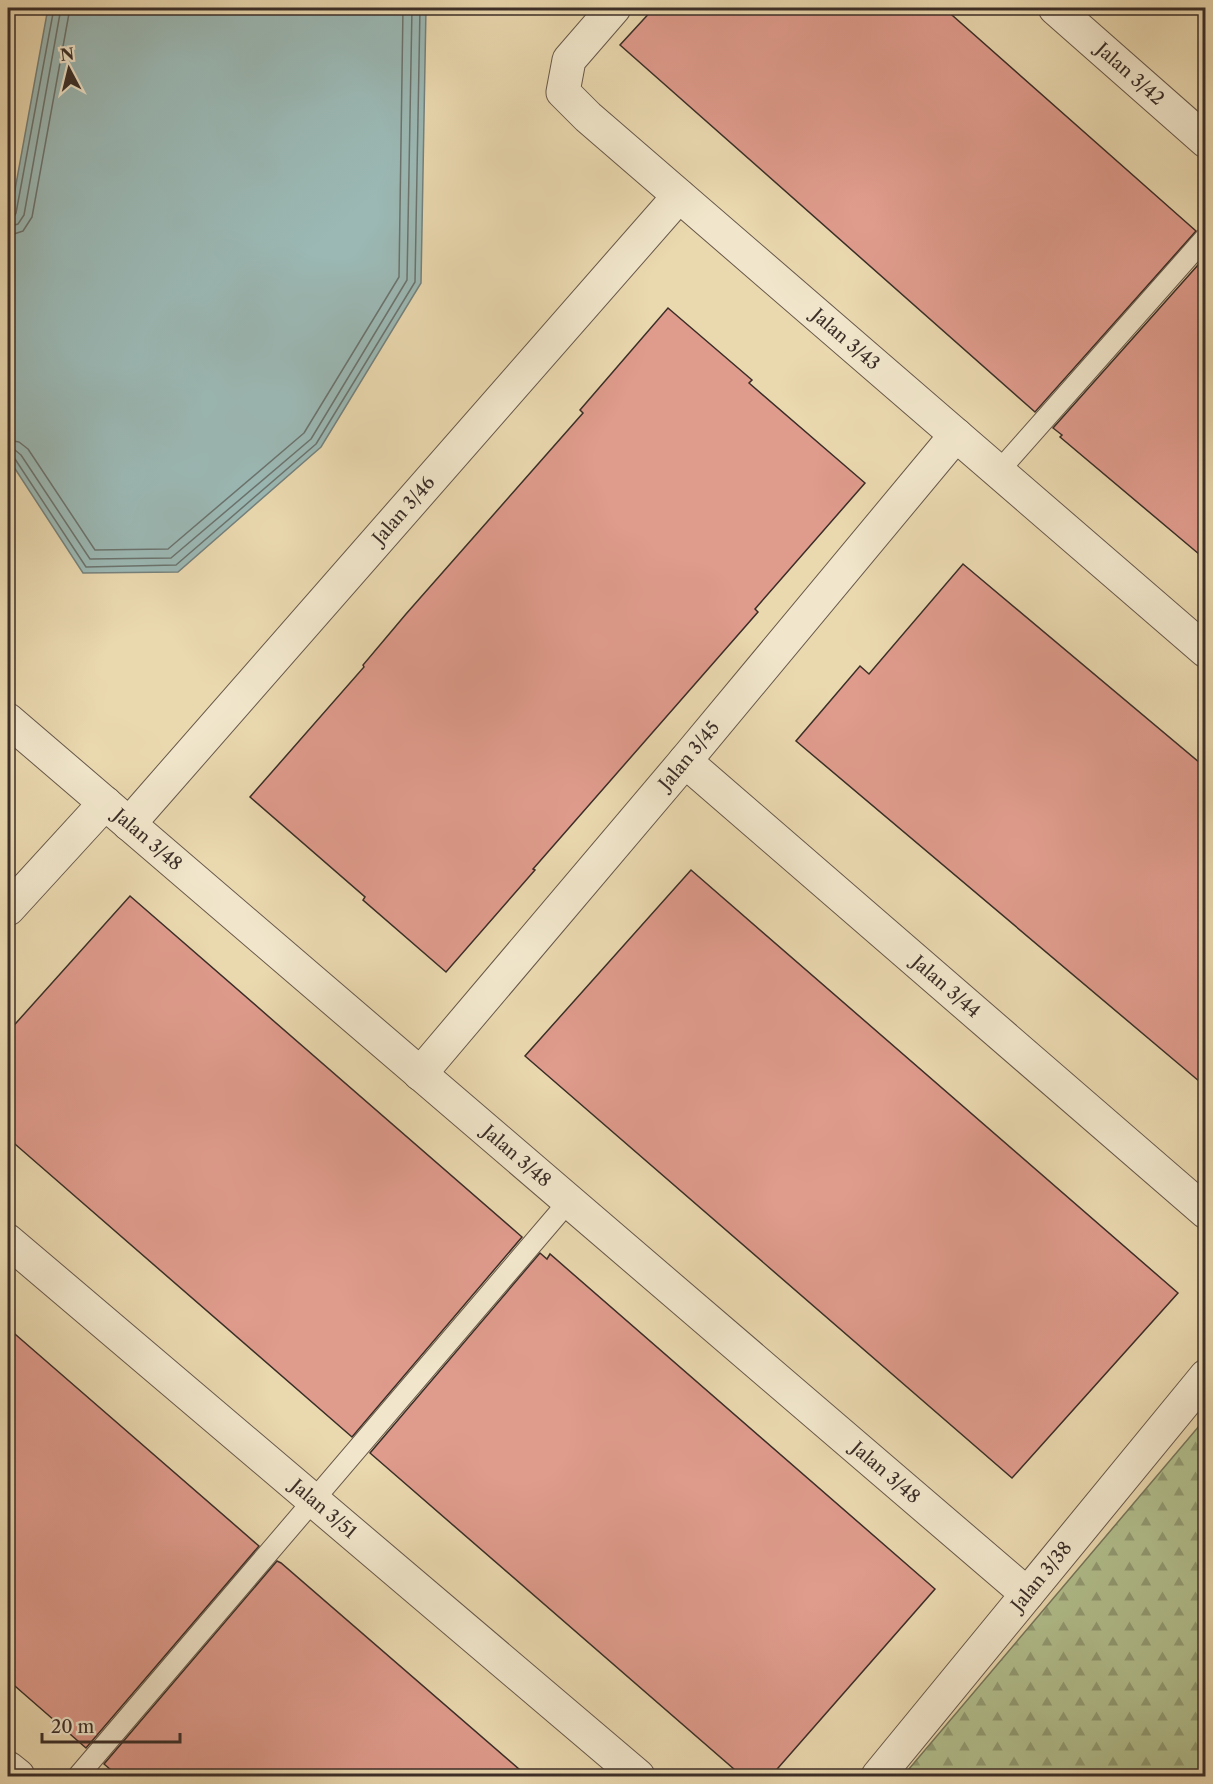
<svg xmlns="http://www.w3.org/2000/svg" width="1213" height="1784" font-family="'Libre Caslon Text',serif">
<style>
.forest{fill:url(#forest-firs);stroke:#76765b;stroke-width:1.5}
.water{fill:#9bb8b4;stroke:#75817c;stroke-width:1.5}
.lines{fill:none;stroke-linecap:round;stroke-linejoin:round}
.shore{stroke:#6b736e;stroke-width:1.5}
.building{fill:#df9b8c;stroke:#3b2e28;stroke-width:1.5}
.lane-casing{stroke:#67584a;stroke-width:22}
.street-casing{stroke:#67584a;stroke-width:35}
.lane{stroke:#f1e6cb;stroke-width:20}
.street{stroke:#f1e6cb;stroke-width:33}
.labels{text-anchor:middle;stroke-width:4.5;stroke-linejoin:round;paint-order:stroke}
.street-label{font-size:18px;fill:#3b2e28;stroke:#f1e6cb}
</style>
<defs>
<pattern id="forest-firs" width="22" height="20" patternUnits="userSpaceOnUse" patternTransform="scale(1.5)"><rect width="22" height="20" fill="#b2bf8e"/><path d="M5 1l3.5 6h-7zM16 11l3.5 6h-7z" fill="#929c74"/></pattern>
</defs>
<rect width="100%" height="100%" fill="#ead8af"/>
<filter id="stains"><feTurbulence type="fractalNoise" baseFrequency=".00333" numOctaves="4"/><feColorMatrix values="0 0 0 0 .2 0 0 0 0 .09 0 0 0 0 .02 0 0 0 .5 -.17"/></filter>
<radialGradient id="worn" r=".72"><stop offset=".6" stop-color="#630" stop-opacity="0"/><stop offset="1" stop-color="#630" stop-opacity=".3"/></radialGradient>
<path class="forest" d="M1205 1419V1776H903Z"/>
<path class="water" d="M48 8H426L421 283 321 447 178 572 83 573 8 458V228Z"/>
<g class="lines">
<path class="shore" d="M8 219 13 218 16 213 54 8
M8 227 18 224 24 215 61 8
M8 236 23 231 32 217 70 8
M8 440 19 442 28 449 95 550 168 549 304 433 399 277 403 8
M8 449 15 450 21 455 90 559 171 558 311 439 407 280 412 8
M8 456 15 459 86 567 176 565 316 444 415 282 420 8"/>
</g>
<path class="building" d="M654 8H944L1196 231 1035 412 620 45Z
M1206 256V560L1060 437 1062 435 1053 428Z
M668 308 752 380 749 383 865 483 755 609 758 612 533 869 535 870 446 972 363 900 365 897 250 797 364 667 363 665 406 614 583 413 580 410Z
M963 564 1206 768V1087L796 741 860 666 869 674Z
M691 870 1178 1293 1012 1478 525 1056Z
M130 896 522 1237 352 1437 8 1138V1032Z
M540 1253 547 1259 550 1254 935 1589 771 1776H742L370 1453Z
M8 1328 259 1546 86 1748 8 1680Z
M277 1561 281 1563 527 1776H118L104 1764Z"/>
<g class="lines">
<defs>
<path id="lane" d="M998 472 1206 237
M78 1776 569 1201"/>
<g id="street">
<path id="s1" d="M614 8 569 60 563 92 588 117 1206 651"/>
<path id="s2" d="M1055 8 1206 141"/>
<path id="s3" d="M8 720 1027 1594"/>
<path id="s4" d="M685 761 1206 1212"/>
<path id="s5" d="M129 824 679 196"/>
<path d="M8 909 105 803"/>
<path id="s6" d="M420 1074 685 761 956 435"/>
<path id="s7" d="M8 1241 638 1776"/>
<path d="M8 1768 18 1776"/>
<path id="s8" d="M878 1776 1206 1376"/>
</g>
</defs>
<use href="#lane" class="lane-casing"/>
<use href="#street" class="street-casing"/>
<use href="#lane" class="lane"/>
<use href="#street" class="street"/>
</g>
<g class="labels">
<g class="street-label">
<text dy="6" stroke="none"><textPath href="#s2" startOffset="100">Jalan 3/42</textPath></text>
<text dy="6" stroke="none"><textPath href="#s1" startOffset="477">Jalan 3/43</textPath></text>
<text dy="6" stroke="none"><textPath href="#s5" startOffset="417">Jalan 3/46</textPath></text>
<text dy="6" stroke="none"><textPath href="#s6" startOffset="417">Jalan 3/45</textPath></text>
<text dy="6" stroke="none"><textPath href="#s3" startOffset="184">Jalan 3/48</textPath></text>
<text dy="6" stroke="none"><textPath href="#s4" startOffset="345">Jalan 3/44</textPath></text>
<text dy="6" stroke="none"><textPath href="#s3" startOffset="670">Jalan 3/48</textPath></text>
<text dy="6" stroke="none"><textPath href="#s3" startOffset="1156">Jalan 3/48</textPath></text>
<text dy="6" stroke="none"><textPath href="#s7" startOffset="414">Jalan 3/51</textPath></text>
<text dy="6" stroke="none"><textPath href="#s8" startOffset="258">Jalan 3/38</textPath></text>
</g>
</g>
<rect width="1213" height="1784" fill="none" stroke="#ead8af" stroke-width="30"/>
<rect x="9" y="9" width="1195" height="1766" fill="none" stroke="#3b2e28" stroke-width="3"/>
<rect x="15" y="15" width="1183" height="1754" fill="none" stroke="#3b2e28" stroke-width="1.5"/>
<g transform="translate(69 69) rotate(353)" stroke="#f1e6cb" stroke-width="4.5" paint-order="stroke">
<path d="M0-4.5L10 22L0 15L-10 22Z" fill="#3b2e28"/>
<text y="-9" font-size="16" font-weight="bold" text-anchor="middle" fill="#3b2e28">N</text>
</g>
<path d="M42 1733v9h138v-9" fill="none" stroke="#3b2e28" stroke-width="3"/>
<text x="51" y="1733" font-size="18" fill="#3b2e28" stroke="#f1e6cb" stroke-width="4.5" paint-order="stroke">20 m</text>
<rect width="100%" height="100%" filter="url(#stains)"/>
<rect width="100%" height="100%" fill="url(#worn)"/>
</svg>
